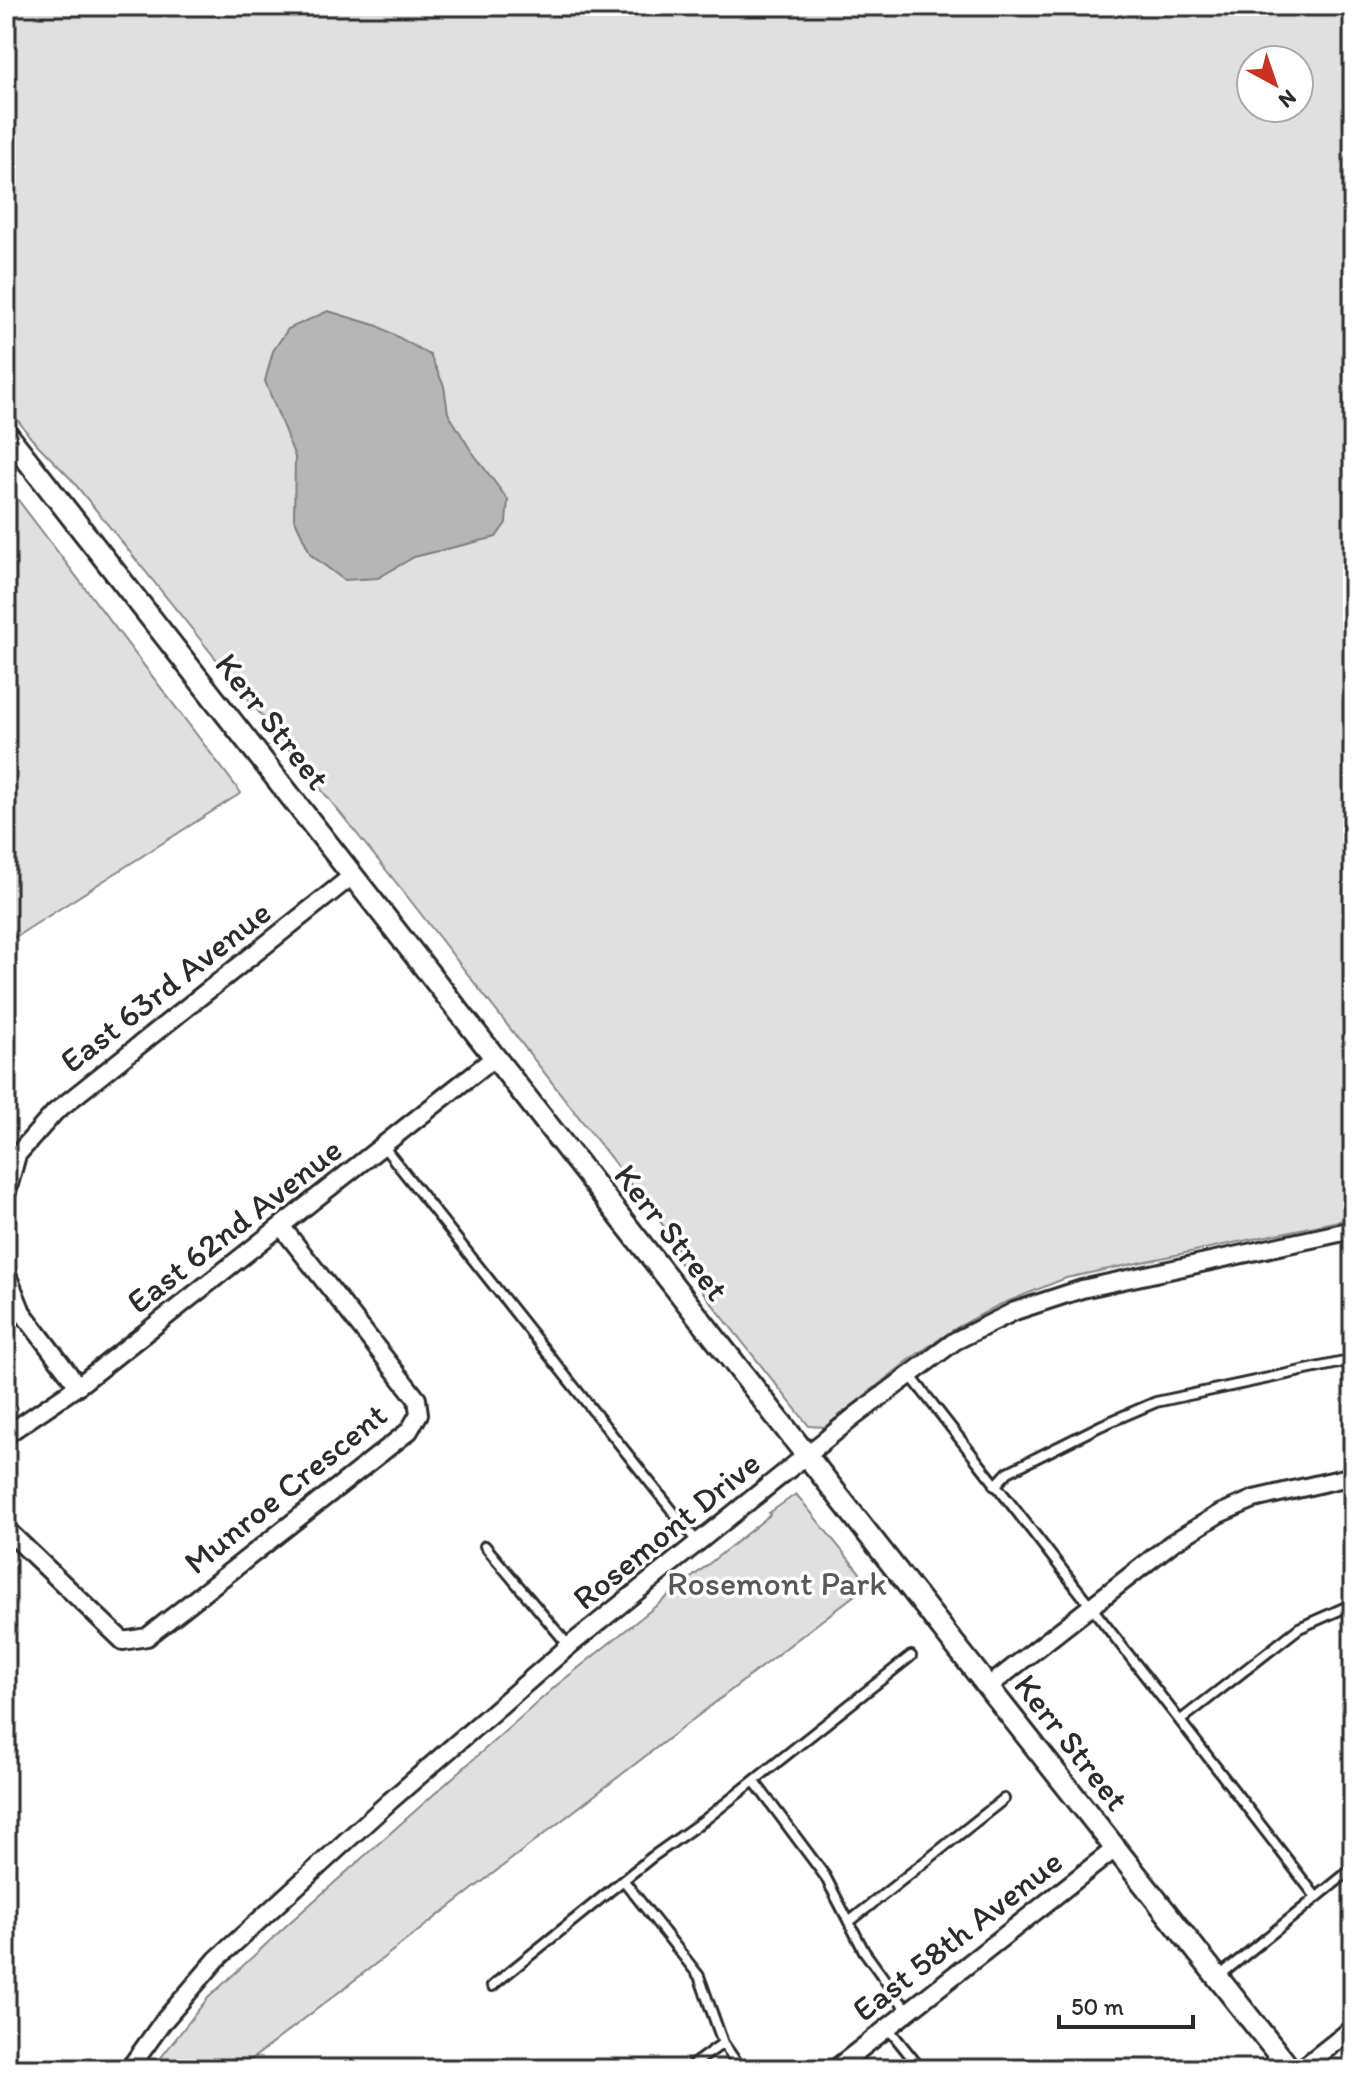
<svg xmlns="http://www.w3.org/2000/svg" width="1359" height="2075" font-family="Itim,sans-serif">
<style>
.green{fill:#e0e0e0;stroke:#868686;stroke-width:2;fill-rule:evenodd}
.water{fill:#b6b6b6;stroke:#7e7e7e;stroke-width:2}
.lines{fill:none;stroke-linecap:round;stroke-linejoin:round}
.service-casing{stroke:#2b2b2b;stroke-width:14}
.minor-casing{stroke:#2b2b2b;stroke-width:22}
.tertiary-casing{stroke:#2b2b2b;stroke-width:26}
.service{stroke:#fff;stroke-width:8}
.minor{stroke:#fff;stroke-width:16}
.tertiary{stroke:#fff;stroke-width:20}
.labels{text-anchor:middle;stroke-width:7;stroke-linejoin:round;paint-order:stroke}
.street-label{font-size:34px;fill:#2b2b2b;stroke:#fff}
.park-label{font-size:34px;fill:#585858;stroke:#fff}
</style>
<rect width="100%" height="100%" fill="#fff"/>
<filter id="ink" filterUnits="userSpaceOnUse"><feTurbulence type="fractalNoise" baseFrequency=".0125" numOctaves="2"/><feDisplacementMap in="SourceGraphic" scale="16" xChannelSelector="R" yChannelSelector="G"/><feConvolveMatrix kernelMatrix="1 2 1 2 8 2 1 2 1" color-interpolation-filters="sRGB"/></filter>
<g filter="url(#ink)">
<path class="green" d="M6 6H1353V1218L1066 1278 999 1305 956 1328 913 1357 825 1427 809 1426 672 1253 679 1246 403 891 71 479 31 438 6 404ZM1251 60H1299V108H1251Z
M6 484 241 793 6 943Z
M796 1494 869 1584 239 2069H152L207 1999 289 1923 557 1685 770 1515 769 1513Z"/>
<path class="water" d="M328 311 378 326 430 355 444 386 448 413 470 449 508 500 506 523 496 537 414 557 378 578 344 580 311 555 294 518 295 457 265 381 273 351 288 329Z"/>
<g class="lines">
<defs>
<path id="service" d="M383 1146 698 1543
M910 1375C1046 1549 1182 1722 1316 1897
M995 1486 1008 1472 1100 1426 1156 1402 1353 1360
M485 1546 569 1646
M1181 1720 1299 1628 1353 1604
M754 1781 825 1876 864 1951 908 2012
M624 1881 699 1976 723 2043 741 2069
M849 1922 1004 1799
M1218 1977 1353 1868
M492 1986 652 1857 707 1818 911 1656
M888 2028 921 2069
M687 2069 723 2043"/>
<path id="minor" d="M6 1195 17 1155 55 1112 352 876
M6 1272 22 1312 78 1386
M6 1435 78 1386 495 1057
M6 1529 123 1641 147 1637 409 1431 419 1414 417 1399 281 1226
M988 1687 1172 1543 1219 1514 1254 1499 1353 1476
M129 2069 162 2023 217 1959 390 1801 569 1646 855 1416 955 1341 1015 1311 1082 1289 1353 1230
M835 2069 1116 1848
M1301 2069 1353 2028"/>
<path id="tertiary" d="M6 433 988 1687 1290 2069"/>
</defs>
<use href="#service" class="service-casing"/>
<use href="#minor" class="minor-casing"/>
<use href="#tertiary" class="tertiary-casing"/>
<use href="#service" class="service"/>
<use href="#minor" class="minor"/>
<use href="#tertiary" class="tertiary"/>
</g>
</g>
<g class="labels">
<g class="street-label">
<text transform="translate(273 721) rotate(52)" y="12">Kerr Street</text>
<text transform="translate(165 986) rotate(-38)" y="12">East 63rd Avenue</text>
<text transform="translate(234 1225) rotate(-38)" y="12">East 62nd Avenue</text>
<text transform="translate(672 1232) rotate(52)" y="12">Kerr Street</text>
<text transform="translate(285 1488) rotate(-39)" y="12">Munroe Crescent</text>
<text transform="translate(666 1530) rotate(-39)" y="12">Rosemont Drive</text>
<text transform="translate(1072 1742) rotate(52)" y="12">Kerr Street</text>
<text transform="translate(957 1935) rotate(-38)" y="12">East 58th Avenue</text>
</g>
<g class="park-label">
<text x="777" y="1595">Rosemont Park</text>
</g>
</g>
<rect width="1359" height="2075" fill="none" stroke="#fff" stroke-width="32"/>
<rect x="16" y="16" width="1327" height="2043" fill="none" stroke="#2b2b2b" stroke-width="3" filter="url(#ink)"/>
<g transform="translate(1275 84) rotate(140)"><circle r="38" fill="#ffffff" stroke="#aaaaaa" stroke-width="2"/>
<path d="M0-6L14 30L0 20L-14 30Z" fill="#c8321e"/>
<text y="-12" font-size="22" font-weight="bold" text-anchor="middle" fill="#2b2b2b">N</text>
</g>
<path d="M1059 2015v12h134v-12" fill="none" stroke="#2b2b2b" stroke-width="4"/>
<text x="1071" y="2015" font-size="24" fill="#2b2b2b" stroke="#ffffff" stroke-width="6" paint-order="stroke">50 m</text>
</svg>
